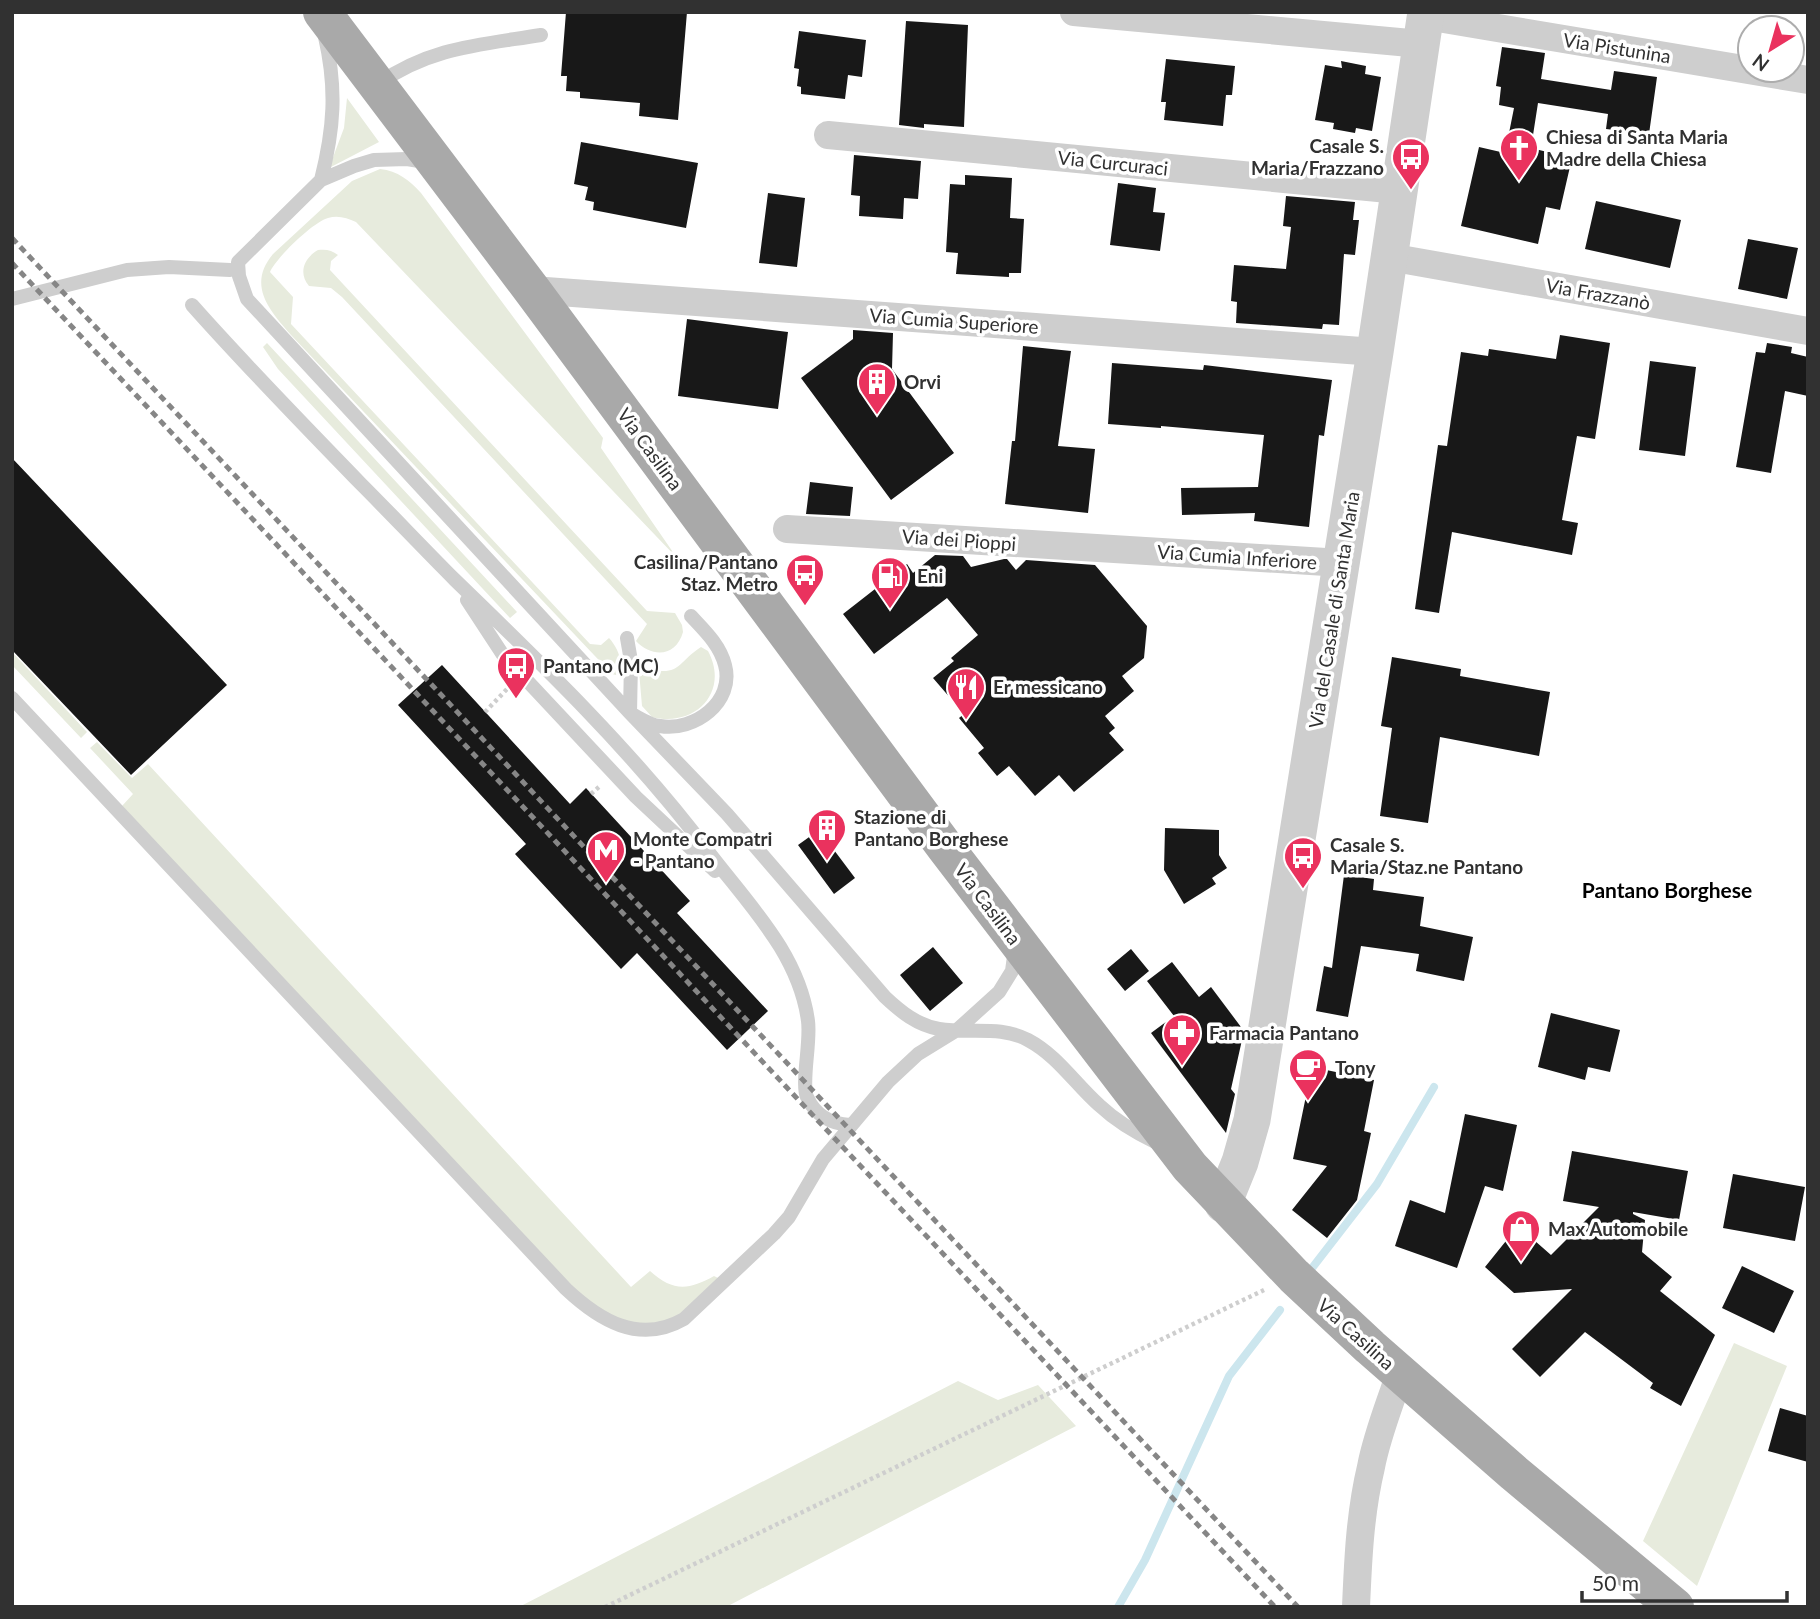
<svg xmlns="http://www.w3.org/2000/svg" width="1820" height="1619" font-family="Lato,sans-serif">
<style>
.green{fill:#e7ebdd}
.lines{fill:none;stroke-linecap:round;stroke-linejoin:round}
.stream{stroke:#cce6ee;stroke-width:8}
.building{fill:#181818}
.path{stroke:#cecece;stroke-width:4.5;stroke-dasharray:3.5 3.5;stroke-linecap:butt}
.service{stroke:#cecece;stroke-width:14}
.minor{stroke:#cecece;stroke-width:28}
.tertiary{stroke:#cecece;stroke-width:37}
.primary{stroke:#a9a9a9;stroke-width:38}
.rail{stroke:#868686;stroke-width:5;stroke-dasharray:7 5;stroke-linecap:butt}
.labels{text-anchor:middle;stroke-width:7;stroke-linejoin:round;paint-order:stroke}
.street-label{font-size:19px;fill:#313131;stroke:#fff}
.poi-label{font-size:19px;font-weight:bold;fill:#313131;stroke:#fff;text-anchor:start}
.neighbourhood-label{font-size:21px;font-weight:bold;fill:#000;stroke:#fff}
</style>
<rect width="100%" height="100%" fill="#fff"/>
<path class="green" d="M347 98 379 142 329 168 344 128Z
M380 169C398 171 409 180 421 193L603 438 601 448 677 558 356 222C347 218 338 215 328 218 313 222 276 258 270 272L293 297 291 324 590 644 601 645 609 638C618 648 625 663 616 675L612 674 291 335C269 310 247 285 273 254L352 181Z
M318 250C326 249 332 250 338 255L331 261 330 270 647 611 675 613 682 625 683 632C676 657 652 658 636 641L647 624 342 297 331 288 309 286C298 273 304 258 318 250Z
M267 343 517 612 510 618 278 369 263 347Z
M701 647 708 651C730 692 695 728 652 717L642 706 639 671 642 668C682 677 674 665 701 647Z
M12 652 87 732 81 738 12 665Z
M97 742 132 778 148 764 631 1287 650 1271C673 1292 689 1290 714 1276L718 1278 675 1319 639 1327 591 1307 122 806 133 794 90 748Z
M1734 1343 1787 1366 1697 1586 1643 1541Z
M958 1381 998 1400 1038 1385 1076 1426 726 1607H519Z"/>
<g class="lines">
<path class="stream" d="M1309 1272 1377 1184 1434 1087
M1118 1607 1145 1560 1229 1376 1280 1310"/>
</g>
<path class="building" d="M566 12H687L678 120 639 116 640 103 580 98V92L566 91 567 76H561Z
M906 21 968 25 964 127 924 124V128L899 125Z
M799 31 866 40 862 77 848 75 845 99 801 94V87L797 86 799 69 794 68Z
M1502 47 1545 53 1541 79 1611 90 1614 71 1657 77 1649 134 1606 129 1608 114 1538 103 1531 148 1572 158 1560 210 1546 207 1538 244 1461 226 1479 147 1505 153 1514 108 1499 105 1501 87 1496 86Z
M1166 59 1235 66 1232 95H1226L1223 126 1164 120 1166 102H1161Z
M1341 61 1366 66 1365 74 1381 77 1372 131 1356 128 1355 133 1333 129 1334 123 1315 120 1325 65 1342 68Z
M581 142 698 163 686 228 593 210 594 202 585 200 588 187 574 184Z
M854 155 921 161 918 199 904 198 903 219 859 216 860 196 851 195Z
M965 175 1012 178 1010 218 1024 219 1021 273H1009V277L956 274 958 253 946 252 950 184 965 185Z
M1118 183 1156 188 1153 212 1165 213 1160 251 1110 245Z
M768 193 805 198 797 267 759 263Z
M1286 196 1355 202 1353 220H1359L1355 255 1344 254 1339 325 1323 324 1322 329 1236 323 1237 302 1231 301 1234 265 1286 269 1291 227 1283 226Z
M1596 201 1681 220 1670 268 1585 249Z
M1748 239 1798 248 1787 299 1738 289Z
M687 319 788 332 778 409 678 396Z
M853 330 893 333 892 369 954 453 891 500 801 378 853 339Z
M1560 335 1610 343 1595 439 1577 436 1562 520 1578 523 1572 555 1452 532 1439 613 1415 609 1438 445 1447 446 1461 352 1488 356 1489 349 1556 359Z
M1767 343 1792 347 1791 353 1808 357V396L1785 391 1771 473 1736 467 1756 352 1765 353Z
M1023 346 1071 351 1058 446 1095 449 1088 513 1005 504 1012 441H1015Z
M1650 361 1696 367 1685 456 1639 450Z
M1112 363 1203 370 1204 365 1332 380 1324 436 1319 435 1309 527 1254 521 1255 513 1182 515 1181 488 1258 487 1264 435 1161 426V428L1108 424Z
M12 458 227 685 131 775 12 650Z
M810 482 853 487 850 516 806 514Z
M935 555 963 556 971 567 1004 559H1007L1016 570 1026 560 1095 565 1147 626 1144 658 1122 676 1134 691 1105 716 1115 728 1109 733 1124 750 1074 792 1059 775 1035 796 1009 766 997 776 978 753 984 748 959 718 964 714 933 678 954 661 951 658 978 635 947 598 874 654 843 614 907 564 913 573Z
M1392 657 1461 669 1460 676 1550 692 1539 756 1440 737 1428 823 1380 816 1392 728 1381 726Z
M442 665 570 804 586 788 690 901 677 913 768 1011 727 1050 637 953 621 969 515 854 526 844 398 705Z
M1165 828 1219 830V855L1227 868 1212 878 1216 884 1184 904 1164 870Z
M819 830 855 878 834 894 798 845Z
M1344 875 1374 879 1373 890 1424 897 1420 926 1473 937 1464 981 1416 971 1419 954 1361 946 1348 1017 1316 1011 1324 966 1332 968Z
M933 947 963 983 930 1011 900 975Z
M1131 949 1149 971 1125 991 1107 969Z
M1172 962 1199 997 1211 987 1244 1031 1231 1089 1235 1094 1226 1133 1151 1033 1174 1016 1147 981Z
M1551 1013 1620 1030 1610 1072 1588 1067 1585 1080 1538 1067Z
M1312 1067 1374 1080 1364 1131 1371 1133 1357 1200 1327 1238 1292 1210 1327 1166 1293 1159Z
M1465 1114 1517 1125 1503 1191 1485 1186 1457 1268 1395 1246 1410 1200 1445 1213Z
M1572 1151 1688 1171 1679 1220 1633 1212V1214L1645 1220 1642 1252 1672 1277 1660 1291 1715 1335 1681 1406 1650 1388 1653 1383 1585 1332 1540 1377 1512 1349 1572 1289 1514 1293 1485 1267 1518 1226 1551 1255 1599 1207 1563 1201Z
M1733 1174 1805 1187 1795 1241 1723 1228Z
M1742 1266 1794 1291 1774 1333 1722 1308Z
M1780 1408 1808 1416V1462L1768 1451Z"/>
<g class="lines">
<path class="path" d="M485 712 509 687
M591 794 600 786
M605 1607 1264 1290"/>
<path class="service" d="M378 84C431 47 480 45 541 35
M425 162 407 159 374 160 354 166 321 180 238 262 239 276 247 299 630 713 727 814 885 997C901 1012 917 1025 939 1029 970 1034 1000 1025 1028 1040 1058 1056 1075 1084 1099 1105 1116 1121 1136 1133 1157 1143
M321 180C334 129 337 89 325 37
M12 299 127 270 169 267 230 270
M192 305C246 366 303 424 360 483 392 515 423 548 455 580 544 666 633 752 707 850 747 903 799 953 808 1021 811 1042 801 1083 807 1097 815 1115 831 1124 850 1125
M467 600 503 655 636 797 715 871
M627 638 631 661 630 713C640 718 649 725 660 726 694 732 735 702 725 665 720 645 705 631 691 616
M12 698 566 1289C599 1320 639 1345 684 1319L774 1234 789 1217 823 1159 888 1082 918 1054 957 1030 999 992 1012 971 1015 949"/>
<path class="minor" d="M1074 12 1421 44
M1426 16 1808 80
M828 135 1399 190
M1389 257 1808 331
M532 290 1375 352
M787 529 1342 563
M1356 1607C1358 1560 1360 1513 1371 1467 1377 1435 1390 1404 1400 1373"/>
<path class="tertiary" d="M1223 1204 1240 1162 1252 1120 1375 352 1426 12"/>
<path class="primary" d="M322 12 532 290 945 847 1190 1167 1294 1276 1370 1347 1514 1473 1675 1607"/>
<path class="rail" d="M12 238 1298 1607
M12 263 1275 1607"/>
</g>
<defs>
<symbol id="church-pin" viewBox="-11 -11 22 30"><path d="M0 17L-7.5 6A9.5 9.5 0 1 1 7.5 6Z" fill="#ea325e" stroke="#fff"/><path d="M-1.2-6h2.4v3.5h3.3v2.4h-3.3V6h-2.4V-.1h-3.3v-2.4h3.3Z" fill="#fff"/></symbol>
<symbol id="bus-pin" viewBox="-11 -11 22 30"><path d="M0 17L-7.5 6A9.5 9.5 0 1 1 7.5 6Z" fill="#ea325e" stroke="#fff"/><path d="M-5-6H5V4H4V6H2V4H-2V6H-4V4H-5ZM-3.5-4V0h7V-4ZM-3.5 1.2v1.5H-2V1.2ZM2 1.2v1.5H3.5V1.2Z" fill="#fff"/></symbol>
<symbol id="building-pin" viewBox="-11 -11 22 30"><path d="M0 17L-7.5 6A9.5 9.5 0 1 1 7.5 6Z" fill="#ea325e" stroke="#fff"/><path d="M-4-6H4V6H1V3H-1V6H-4ZM-2.5-4.3h1.7v1.8h-1.7ZM.8-4.3h1.7v1.8H.8ZM-2.5-1h1.7V.8h-1.7ZM.8-1h1.7V.8H.8Z" fill="#fff"/></symbol>
<symbol id="fuel-pin" viewBox="-11 -11 22 30"><path d="M0 17L-7.5 6A9.5 9.5 0 1 1 7.5 6Z" fill="#ea325e" stroke="#fff"/><path d="M-5.5-6h7V0h2V4h1.3V-2.5L3-4.5l.8-.8L6-3V5H2.5V1h-1V6h-7ZM-4.2-4.7v3.2H.2V-4.7Z" fill="#fff"/></symbol>
<symbol id="restaurant-pin" viewBox="-11 -11 22 30"><path d="M0 17L-7.5 6A9.5 9.5 0 1 1 7.5 6Z" fill="#ea325e" stroke="#fff"/><path d="M-5-6h1v4h1v-4h1v4h1v-4h1v5L-1.5 .5V6h-2V.5L-5-1ZM5-6V6H3V1.5H1.5Q1.5-4 5-6Z" fill="#fff"/></symbol>
<symbol id="metro-pin" viewBox="-11 -11 22 30"><path d="M0 17L-7.5 6A9.5 9.5 0 1 1 7.5 6Z" fill="#ea325e" stroke="#fff"/><path d="M-5.5 5V-5H-3L0 0L3-5H5.5V5H3V-.5L0 4L-3-.5V5Z" fill="#fff"/></symbol>
<symbol id="pharmacy-pin" viewBox="-11 -11 22 30"><path d="M0 17L-7.5 6A9.5 9.5 0 1 1 7.5 6Z" fill="#ea325e" stroke="#fff"/><path d="M-2-6h4v4h4v4h-4v4h-4v-4h-4v-4h4Z" fill="#fff"/></symbol>
<symbol id="cafe-pin" viewBox="-11 -11 22 30"><path d="M0 17L-7.5 6A9.5 9.5 0 1 1 7.5 6Z" fill="#ea325e" stroke="#fff"/><path d="M-5.5-4.5H6V0H3Q3 3.5 0 3.5H-2.5Q-5.5 3.5-5.5 0ZM3-3.2v2h1.7v-2ZM-6 4.5H4V6H-6Z" fill="#fff"/></symbol>
<symbol id="shop-pin" viewBox="-11 -11 22 30"><path d="M0 17L-7.5 6A9.5 9.5 0 1 1 7.5 6Z" fill="#ea325e" stroke="#fff"/><path d="M-5-2.5h2.3a2.7 3.5 0 0 1 5.4 0H5L5.5 6h-11ZM-1.5-2.5h3a1.5 2.3 0 0 0-3 0Z" fill="#fff"/></symbol>
</defs>
<g fill-rule="evenodd">
<use href="#church-pin" x="1497" y="126" width="44" height="60"/>
<use href="#bus-pin" x="1389" y="135" width="44" height="60"/>
<use href="#building-pin" x="855" y="360" width="44" height="60"/>
<use href="#bus-pin" x="783" y="551" width="44" height="60"/>
<use href="#fuel-pin" x="868" y="554" width="44" height="60"/>
<use href="#bus-pin" x="494" y="644" width="44" height="60"/>
<use href="#restaurant-pin" x="944" y="665" width="44" height="60"/>
<use href="#building-pin" x="805" y="806" width="44" height="60"/>
<use href="#metro-pin" x="584" y="828" width="44" height="60"/>
<use href="#bus-pin" x="1281" y="834" width="44" height="60"/>
<use href="#pharmacy-pin" x="1160" y="1011" width="44" height="60"/>
<use href="#cafe-pin" x="1286" y="1046" width="44" height="60"/>
<use href="#shop-pin" x="1499" y="1207" width="44" height="60"/>
</g>
<g class="labels">
<g class="street-label">
<text transform="translate(1617 48) rotate(9)" y="7">Via Pistunina</text>
<text transform="translate(1113 163) rotate(6)" y="7">Via Curcuraci</text>
<text transform="translate(1598 294) rotate(10)" y="7">Via Frazzanò</text>
<text transform="translate(954 321) rotate(4)" y="7">Via Cumia Superiore</text>
<text transform="translate(650 449) rotate(54)" y="7">Via Casilina</text>
<text transform="translate(959 540) rotate(4)" y="7">Via dei Pioppi</text>
<text transform="translate(1237 557) rotate(4)" y="7">Via Cumia Inferiore</text>
<text transform="translate(1334 610) rotate(-81)" y="7">Via del Casale di Santa Maria</text>
<text transform="translate(988 904) rotate(53)" y="7">Via Casilina</text>
<text transform="translate(1356 1334) rotate(42)" y="7">Via Casilina</text>
</g>
<g class="poi-label">
<text x="1546" y="144">Chiesa di Santa Maria<tspan x="1546" dy="22">Madre della Chiesa</tspan></text>
<text x="1384" y="153" text-anchor="end">Casale S.<tspan x="1384" dy="22">Maria/Frazzano</tspan></text>
<text x="904" y="389">Orvi</text>
<text x="778" y="569" text-anchor="end">Casilina/Pantano<tspan x="778" dy="22">Staz. Metro</tspan></text>
<text x="917" y="583">Eni</text>
<text x="543" y="673">Pantano (MC)</text>
<text x="993" y="694">Er messicano</text>
<text x="854" y="824">Stazione di<tspan x="854" dy="22">Pantano Borghese</tspan></text>
<text x="633" y="846">Monte Compatri<tspan x="633" dy="22">- Pantano</tspan></text>
<text x="1330" y="852">Casale S.<tspan x="1330" dy="22">Maria/Staz.ne Pantano</tspan></text>
<text x="1209" y="1040">Farmacia Pantano</text>
<text x="1335" y="1075">Tony</text>
<text x="1548" y="1236">Max Automobile</text>
</g>
<g class="neighbourhood-label">
<text x="1667" y="898">Pantano Borghese</text>
</g>
</g>
<rect width="1820" height="1619" fill="none" stroke="#313131" stroke-width="28"/>
<g transform="translate(1771 49) rotate(217)"><circle r="33" fill="#ffffff" stroke="#adadad" stroke-width="2"/>
<path d="M0-5L12 26L0 18L-12 26Z" fill="#ea325e"/>
<text y="-10" font-size="19" font-weight="bold" text-anchor="middle" fill="#313131">N</text>
</g>
<path d="M1582 1591v10h205v-10" fill="none" stroke="#313131" stroke-width="3.5"/>
<text x="1592" y="1591" font-size="21" fill="#313131" stroke="#ffffff" stroke-width="5" paint-order="stroke">50 m</text>
</svg>
